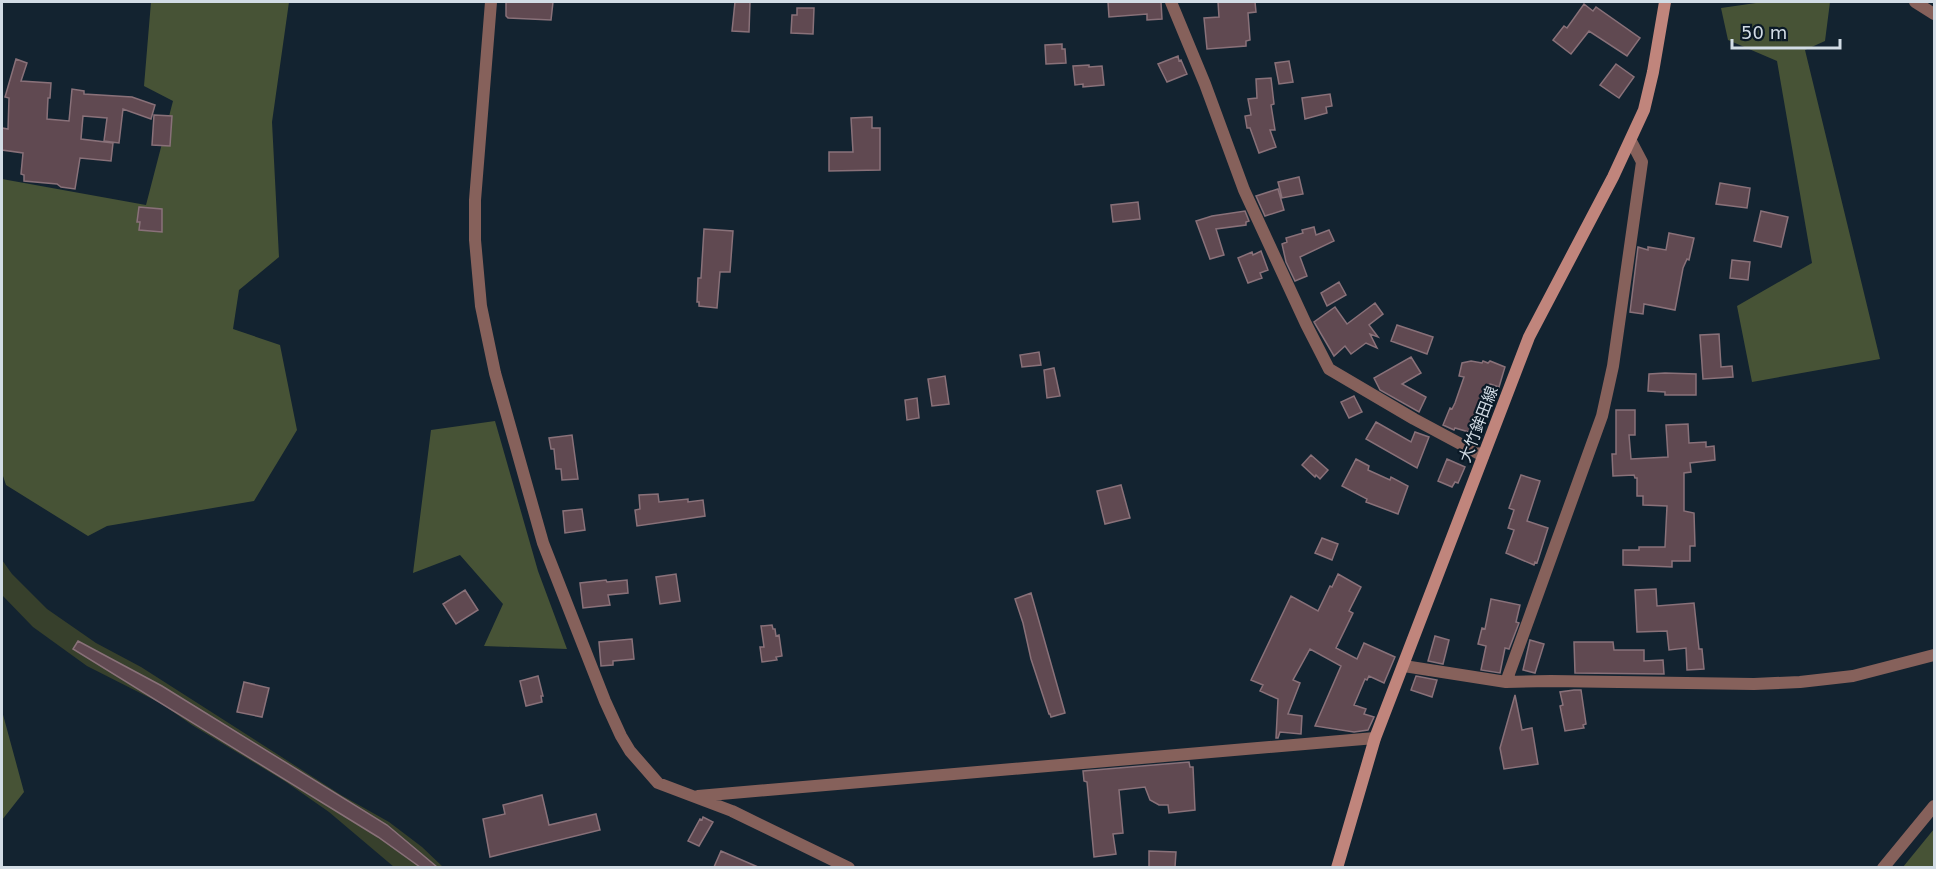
<svg xmlns="http://www.w3.org/2000/svg" width="1936" height="869" font-family="'DejaVu Sans','Noto Sans JP',sans-serif">
<style>
.green{fill:#37402c}
.forest{fill:#475336}
.building{fill:#604951;stroke:#897179;stroke-width:1.5}
.lines{fill:none;stroke-linecap:round;stroke-linejoin:round}
.street{stroke:#86615b;stroke-width:12}
.secondary{stroke:#c0857c;stroke-width:12}
.labels{text-anchor:middle;stroke-width:4.5;stroke-linejoin:round;paint-order:stroke}
.street-label{font-size:16px;fill:#d2dce5;stroke:#0a1926}
</style>
<rect width="100%" height="100%" fill="#132330"/>
<path class="green" d="M2 560 12 574 47 609 96 643 141 667 341 795 389 822 422 847 443 867H394L329 812 286 782 192 725 162 704 87 666 33 627 2 595Z"/>
<path class="forest" d="M151 2H289L272 122 279 257 239 290 233 329 280 345 297 430 254 501 107 526 88 536 6 485 2 473V179L146 205 173 101 144 86Z
M1763 2H1830L1825 41 1805 50 1880 359 1752 382 1737 306 1812 263 1777 61 1728 40 1721 8Z
M495 421 538 571 567 649 484 646 503 604 460 555 413 573 431 430Z
M2 711 24 792 2 820Z
M1934 829V867H1903Z"/>
<path class="building" d="M506 2H553L551 20 508 18 506 16Z
M735 2H750L749 32 732 31Z
M1108 2H1161L1162 19 1147 20V14L1109 17Z
M1218 2H1255L1256 12 1248 13 1250 40 1246 41V46L1207 49 1204 18 1219 17Z
M1584 4 1593 11 1596 7 1640 38 1627 56 1589 31 1571 54 1553 40 1564 26 1567 28Z
M797 8H814L813 34 791 33 792 15H797Z
M1062 44V49H1065L1066 63 1046 64 1045 45Z
M1178 56 1179 61 1181 60 1187 74 1167 82 1158 64Z
M16 59 27 63 21 81 51 83 50 98H48L47 119 69 121 72 89 84 91V94L132 97 155 105 151 119 123 109 119 143 104 141 107 118 83 116 81 139 113 143 111 161 80 158 75 189 61 187 57 184 24 181V175L21 174 23 153 2 150V128L8 129 9 98 5 97Z
M1289 61 1293 82 1279 84 1275 63Z
M1616 64 1634 77 1619 98 1600 85Z
M1089 65V67L1102 66 1104 85 1083 87V84L1075 85 1073 66Z
M1271 78 1274 104 1271 105 1275 130H1270L1276 147 1259 153 1250 128H1247L1245 116 1251 115 1248 99 1257 98 1256 79Z
M1330 94 1332 106 1326 107 1327 113 1305 119 1302 98Z
M154 115 172 116 170 146 152 145Z
M872 117V128H880V170L829 171V152H853L851 118Z
M1299 177 1303 194 1282 198 1278 182Z
M1720 183 1750 188 1747 208 1716 204Z
M1278 189 1284 210 1265 216 1256 196Z
M1138 202 1140 219 1113 222 1111 205Z
M139 207 162 209V232L139 230 140 222H137Z
M1245 211 1249 221 1246 222V225L1216 229 1224 255 1210 259 1196 221 1212 216Z
M1761 211 1788 217 1781 247 1754 241Z
M1314 227 1316 235 1329 230 1334 241 1300 257 1307 276 1295 281 1286 262 1282 244 1287 242 1286 238 1303 233 1302 230Z
M704 229 733 231 730 272H720L717 308 699 306V302H697L698 278H701Z
M1669 233 1694 238 1689 260 1687 259 1683 268 1675 310 1644 304 1643 314 1630 312 1638 247 1648 250V247L1666 250Z
M1261 251 1268 270 1260 273 1262 278 1248 283 1238 258 1252 252 1253 255Z
M1732 260 1750 262 1748 280 1730 278Z
M1339 282 1346 295 1327 306 1321 293Z
M1375 303 1383 314 1369 325 1378 337 1370 334 1377 348 1366 343 1351 354 1345 346 1334 356 1314 322 1335 307 1347 324Z
M1397 325 1433 337 1427 354 1391 341Z
M1719 334 1721 367 1732 366 1733 377 1703 379 1700 335Z
M1039 352 1041 365 1022 367 1020 355Z
M1411 357 1421 373 1402 384 1426 397 1419 412 1380 390 1374 378Z
M1471 361 1482 363 1483 361 1488 363 1490 361 1505 367 1499 387 1490 384 1479 418 1474 417 1469 432 1455 428 1454 430 1443 425 1450 408 1452 409 1455 403 1464 377 1459 376 1462 363Z
M1054 368 1060 396 1047 398 1044 370Z
M1665 373 1696 374V395H1665V392L1648 391 1649 374Z
M945 376 949 404 932 406 928 379Z
M1354 396 1362 412 1349 418 1341 402Z
M917 398 919 418 907 420 905 400Z
M1616 410H1635V435H1629L1631 459 1668 457 1666 425 1688 424 1689 443 1706 442V447L1714 446 1715 460 1690 463 1691 472 1684 473V511L1694 513 1695 546H1690V561H1672V567L1623 565V550H1639V547H1665L1667 506 1643 505V496H1637V478H1635L1634 475 1613 476 1612 454H1616Z
M1376 422 1411 442 1415 432 1429 437 1417 468 1366 439Z
M572 435 578 479 562 480 561 469H556L554 449H551L549 438Z
M1311 455 1328 470 1320 479 1316 475 1315 477 1302 465Z
M1356 459 1369 466 1368 470 1390 480 1391 477 1408 486 1398 514 1366 502 1367 499 1342 486Z
M1447 459 1465 467 1458 483 1455 482 1452 487 1438 481Z
M1521 475 1540 481 1527 521 1548 528 1537 563 1535 562 1534 565 1506 553 1514 530 1508 528 1514 510 1509 508Z
M1121 485 1130 518 1105 524 1097 491Z
M658 494 659 502 688 499V502L703 500 705 516 637 526 635 510 640 509 639 495Z
M582 509 585 530 565 533 563 511Z
M1322 538 1338 544 1332 560 1315 553Z
M676 574 680 601 660 604 656 577Z
M1338 574 1361 587 1349 611 1353 613 1336 648 1357 659 1364 643 1395 657 1384 683 1369 676 1367 680 1365 679 1354 705 1366 709 1364 714 1374 717 1368 730 1354 732 1315 726 1341 666 1310 649 1293 680 1300 683 1288 714 1302 716 1301 734 1280 732 1278 738H1276L1278 699 1260 691 1263 685 1251 680 1291 596 1318 611 1330 586 1332 587Z
M606 580 607 582 627 580 628 593 608 595 610 605 583 608 580 583Z
M1656 589 1657 606 1694 603 1699 649H1702L1704 669 1687 670 1686 648 1669 650 1667 631 1637 632 1635 590Z
M465 590 478 610 456 624 443 604Z
M1031 593 1065 713 1051 717 1050 714H1049L1031 659 1023 623 1015 599Z
M1491 599 1520 605 1516 622 1519 623 1509 649 1505 648 1500 673 1481 670 1486 646 1478 644 1482 628 1485 629Z
M772 625 773 629H775L776 636 779 635 782 656 776 657 777 660 762 662 760 647H764L761 626Z
M1435 636 1449 640 1443 664 1428 661Z
M632 639 634 659 613 661V665L601 666 599 642Z
M1530 640 1544 644 1535 673 1523 670Z
M78 641 162 686 387 825 437 867H420L378 837 73 649Z
M1574 642H1613L1614 650H1644V661L1663 660 1664 674 1575 673Z
M538 676 543 696H541L542 702 526 706 520 681Z
M1416 676 1437 680 1432 697 1411 690Z
M244 682 269 688 262 717 237 712Z
M1574 690H1581L1586 724 1583 725 1584 728 1565 731 1560 706 1563 705 1560 692Z
M1515 695 1522 730 1532 728 1538 764 1504 769 1500 748Z
M1189 762 1190 767H1193L1195 810 1169 813 1168 805H1159L1150 800 1145 787 1119 790 1123 833 1113 834 1116 854 1094 857 1087 782 1084 781 1083 771Z
M542 795 549 825 596 814 600 830 490 857 483 819 505 814 503 805Z
M703 817 713 822 699 846 688 841 700 819 702 820Z
M721 851 758 867H714Z
M1149 851 1176 852 1175 867H1149Z"/>
<g class="lines">
<path class="street" d="M491 2 475 200V240L481 306 495 373 543 543 605 701 621 736 630 751 658 783 732 811 849 868
M1171 2 1205 84 1244 190 1306 324 1329 369 1414 419 1483 456
M1915 2 1934 14
M1404 666 1506 682 1551 681 1754 684 1800 682 1853 676 1934 655
M1506 682 1602 416 1613 366 1642 162 1631 141
M698 796 1375 738
M1883 868 1934 806"/>
<path class="secondary" d="M1337 868 1375 738 1529 337 1613 177 1644 110 1653 72 1665 2"/>
</g>
<g class="labels">
<g class="street-label">
<text transform="translate(1478 424) rotate(-69)" y="6">大竹鉾田線</text>
</g>
</g>
<rect width="1936" height="869" fill="none" stroke="#d2dce5" stroke-width="6"/>
<path d="M1732 39v9h108v-9" fill="none" stroke="#d2dce5" stroke-width="3"/>
<text x="1741" y="39" font-size="18" fill="#d2dce5" stroke="#0a1926" stroke-width="4.5" paint-order="stroke">50 m</text>
</svg>
